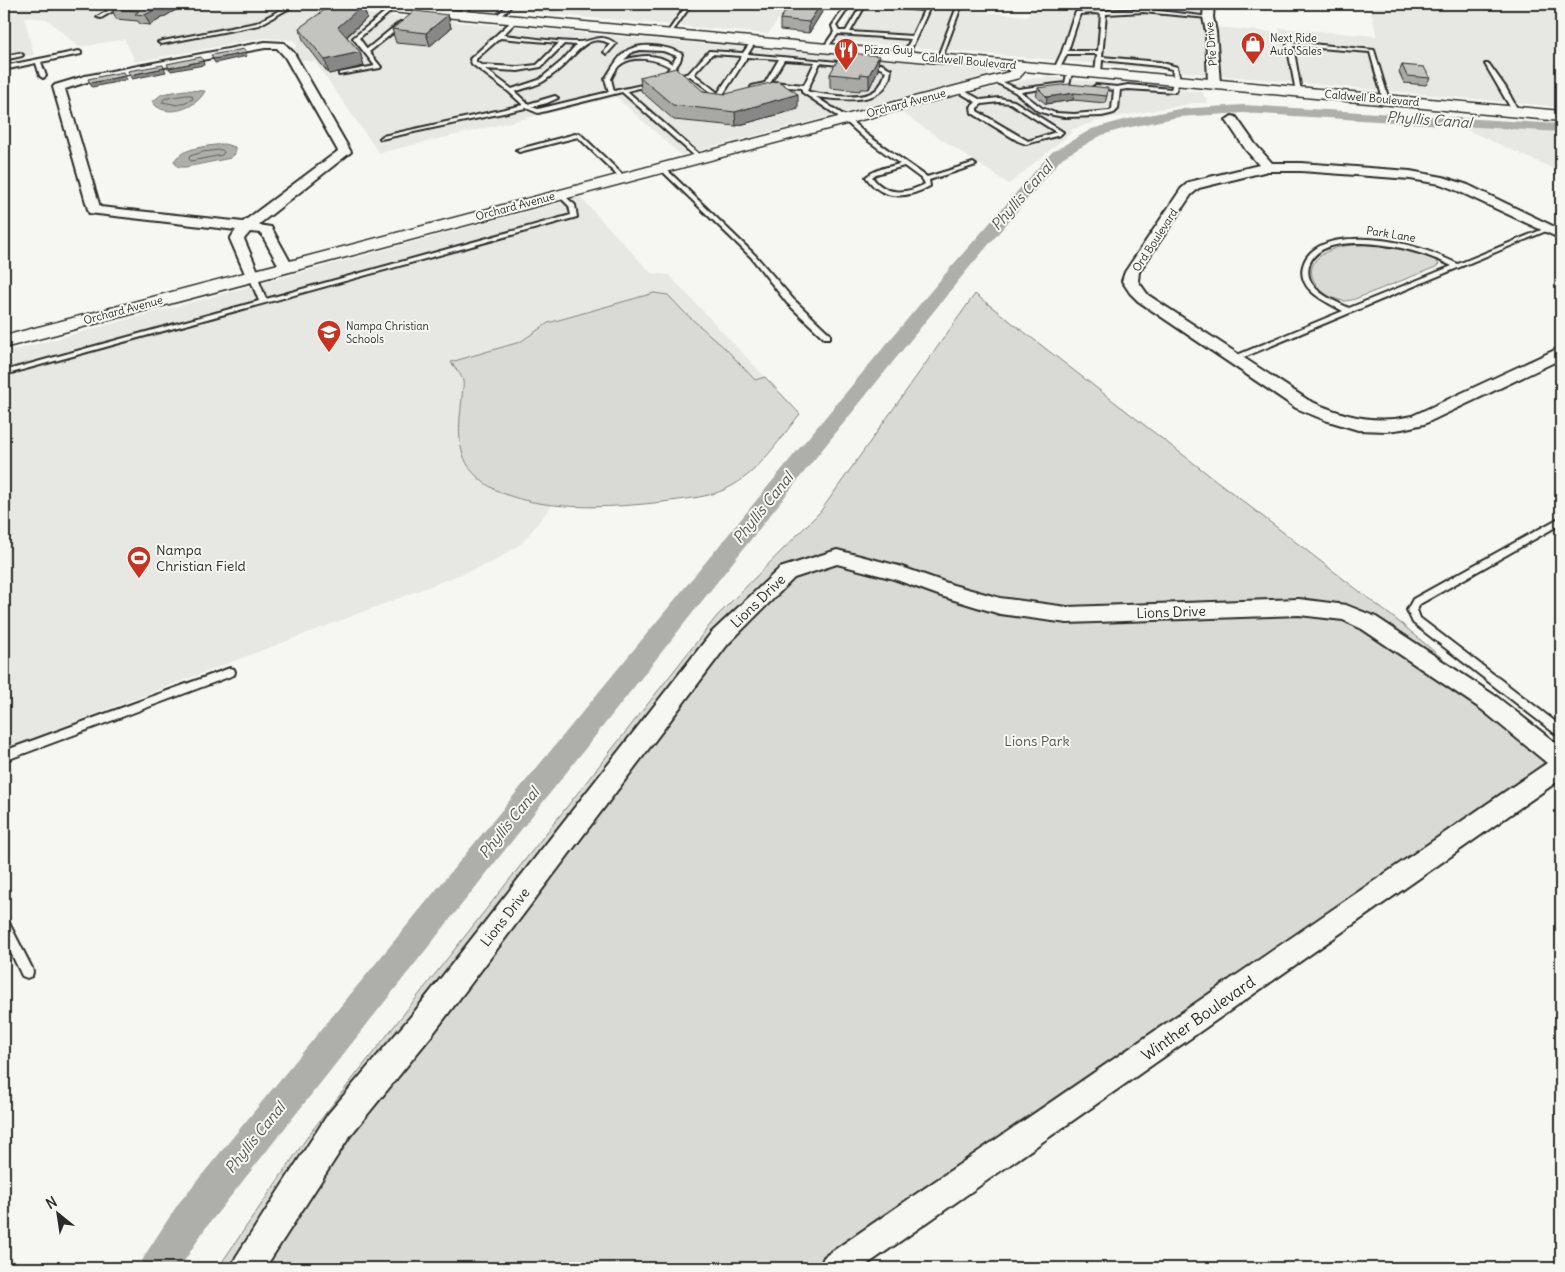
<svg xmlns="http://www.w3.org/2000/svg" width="1565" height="1272" font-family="Delius,sans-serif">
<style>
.built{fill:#e7e7e3}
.green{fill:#d9d9d5;stroke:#828280}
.water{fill:#aeaeab;stroke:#7a7a78}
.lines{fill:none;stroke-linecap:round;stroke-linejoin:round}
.shore{stroke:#5f5f5e;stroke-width:1}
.canal{fill:#aeaeab;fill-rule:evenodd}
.lane-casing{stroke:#2b2b2b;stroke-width:4}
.street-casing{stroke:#2b2b2b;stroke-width:4}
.secondary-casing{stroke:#2b2b2b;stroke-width:3}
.primary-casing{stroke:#2b2b2b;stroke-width:3}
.lane{fill:#f6f6f2;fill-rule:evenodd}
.street{fill:#f6f6f2;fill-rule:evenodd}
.secondary{fill:#f6f6f2;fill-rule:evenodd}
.primary{fill:#f6f6f2;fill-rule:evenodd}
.wall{fill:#a8a8a5;stroke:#2b2b2b}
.shaded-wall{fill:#888886;stroke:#2b2b2b}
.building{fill:#c3c3c0;stroke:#2b2b2b}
.labels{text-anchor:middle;stroke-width:4;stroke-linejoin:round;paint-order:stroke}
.far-poi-label{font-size:11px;fill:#2b2b2b;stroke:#f6f6f2;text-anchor:start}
.far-street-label{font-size:11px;fill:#2b2b2b;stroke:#f6f6f2}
.poi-label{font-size:14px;fill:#2b2b2b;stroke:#f6f6f2;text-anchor:start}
.street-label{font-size:14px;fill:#2b2b2b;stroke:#f6f6f2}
.park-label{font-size:14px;fill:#565656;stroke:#f6f6f2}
.water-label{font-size:15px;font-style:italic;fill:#525251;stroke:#f6f6f2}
.near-street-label{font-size:16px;fill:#2b2b2b;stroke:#f6f6f2}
</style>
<rect width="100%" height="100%" fill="#f6f6f2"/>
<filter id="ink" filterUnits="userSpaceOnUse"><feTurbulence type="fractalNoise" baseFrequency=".02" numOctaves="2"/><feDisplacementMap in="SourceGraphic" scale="10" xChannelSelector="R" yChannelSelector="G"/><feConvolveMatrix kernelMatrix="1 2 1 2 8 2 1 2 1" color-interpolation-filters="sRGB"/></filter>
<g filter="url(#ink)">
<path class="built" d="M4 4H258L983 69 989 73 986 76 681 155 616 97 379 153 315 62 292 58 297 44 293 40 264 38 135 62 125 39 79 47 47 19 24 17 34 55 4 60Z
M442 4H789L768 34Z
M857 4H951L949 9 1028 16 1033 4H1214L1215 27 1280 33 1279 28 1377 36 1370 9 1307 4H1561V107L836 40Z
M1048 77 1202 92 1208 103H1194L1100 120 1070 130 1072 132 1009 184 899 111 1034 78Z
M1454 124 1561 132V172Z
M580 197 651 273 669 275 800 414 754 471 725 490 689 499 593 508 552 505 522 543 493 562 4 749V353Z"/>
<path class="green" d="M1364 244C1385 245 1425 248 1439 264L1436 267 1355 299C1352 300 1347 301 1344 301 1323 299 1298 273 1320 256 1332 246 1350 245 1364 244Z
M654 293 668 295 685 313 727 350 755 380 765 377 800 414C778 441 758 474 726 489 707 498 683 499 663 502 611 508 502 517 469 467 455 445 460 421 462 397 462 392 464 386 463 381 462 375 454 367 451 362L520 342 548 323Z
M975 294 1403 625 1561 759V766L1425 861 1123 1063 833 1268H218L310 1133 717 616 820 512Z"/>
<path class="water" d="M185 90 205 91C197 108 166 120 152 102L162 94Z
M224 144 235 147V154L231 158 186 167H178L174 161C183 147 209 146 224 144Z"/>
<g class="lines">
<path class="shore" d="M186 95H192L193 99 178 105 162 102 164 99Z
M222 150 224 152 222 155 191 161 189 159 190 156 203 152Z"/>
<path class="canal" d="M1243 105 1561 124V132L1243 113 1179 117 1126 128 1102 135 1062 158 963 275 813 461 204 1230 180 1268H139L145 1255 178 1204 797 451 951 267 1052 152 1092 129 1123 120 1179 109Z"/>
<defs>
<path id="lane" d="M120 4H125L101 18 97 17Z
M292 4H297L259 25 161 44 158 42 256 23Z
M429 4H434L415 15 411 14Z
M469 4H474L462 15H458V13Z
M509 4H513L499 19H495V17Z
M673 4 691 5 670 35 667 33 686 6Z
M847 4H851L836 26 839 31H846L862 4H879L929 9 908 56 903 55 911 39 838 34 827 48H823L834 32 832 26ZM865 6 924 10 912 36 850 32Z
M958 4H962L942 58 937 59Z
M391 7 395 8 359 38 367 49 400 22H404V24L369 52 381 67 380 68 339 75V73L375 66 353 38Z
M1143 9 1210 17 1208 18 1143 12 1106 14 1102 57 1159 62 1177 67 1180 80 1175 92 1128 89 1120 90 1118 109 1114 113 1102 116 1064 117 1048 114 1038 111 1015 92 991 80 996 79 1018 89 1065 83 1068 70 1073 69 1069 85 1021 92 1042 108 1055 113 1074 114 1110 111 1112 109 1114 90 1094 88 1093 87 1096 85 1117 87 1128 85 1171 89 1174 80 1172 69 1159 66 1102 60 1101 73 1098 75 1095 73 1097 54H1067L1059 70 1054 69 1062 52 1072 21 1076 12ZM1094 13 1101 14 1098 51H1068L1080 14Z
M515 18 519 19 503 35C527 37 553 42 578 42 593 42 601 32 616 44L607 54 604 52 610 44C589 32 578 52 565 64 559 70 551 76 544 81 536 86 524 88 515 92L528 104 555 96 558 98 547 103 531 107 538 109 609 92 605 79C611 70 616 60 624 53 637 41 668 46 682 54L680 61 666 81 661 80 670 67C657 59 633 54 620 65 616 68 613 75 611 79L614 91 656 82V84L627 91 701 156V158H697L622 92 538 113 526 108 381 139 380 138 383 136 523 105 509 92 472 64 470 59ZM500 38 559 43 537 65 518 67 481 65 476 62V59ZM564 44 576 45 562 61 539 80 512 89 485 69 518 71 541 67ZM640 50 663 51 677 56 672 64C658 53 640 55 624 60L632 52Z
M753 39 756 41 748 54 850 63 851 64 848 66 820 63 807 91 810 92C828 95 863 102 877 89 882 84 884 77 886 71L880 68 863 66V64H881L891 69C889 107 843 100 816 97L848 118 867 135 927 177 973 163 976 165 929 180 930 186C907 199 882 201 866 177 875 169 888 167 900 164L863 137 844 120 802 92V88L773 86 770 84 773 82 804 85 815 62 784 60 769 85 754 89 751 87 752 86 765 83 779 59 747 57 722 96 719 98 690 76 673 81 670 79 689 73 709 51 743 53ZM712 54 742 56 718 93 694 74ZM904 166 923 180 925 184C907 194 885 196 872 177L876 174Z
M1290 42 1374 50 1389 100 1386 102 1383 100 1370 52 1293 46 1301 91 1296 92 1287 44Z
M79 51 81 52V54L41 62 46 76 43 78 40 76 36 63 4 70V66Z
M20 53 23 55 22 56 4 60V56Z
M1485 64H1489L1506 88 1519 112 1518 113 1513 112Z
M955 88H959L981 100 999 98 1014 101 1063 132 1060 135 1026 144 1018 141 972 113 971 107 976 102 955 90ZM999 102 1010 103 1056 132 1028 141 977 111V108L982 104Z
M579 133 624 176V178H620L578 137 519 152 516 150Z
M659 166H663L755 255 793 299 830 334V338H824L787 303 751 257 659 168Z
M560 192 575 205 577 217 4 375V371L259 301 249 276 251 275 257 276 266 299 571 215 569 206 557 194Z
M1546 228 1551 229 1237 360H1231L1230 358 1343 311C1332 305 1319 299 1310 290 1296 275 1302 255 1320 246 1330 241 1342 239 1353 239 1390 237 1425 248 1458 264ZM1361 243C1394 244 1423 252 1452 266L1349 308C1337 302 1321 296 1313 285 1308 278 1307 271 1310 263 1318 244 1344 243 1361 243Z
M1561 517V524L1420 604 1417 610 1420 618 1561 726V736L1557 735 1413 623 1407 610 1413 599Z
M230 668 234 669 235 672 234 675 4 761V751Z
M4 919 8 921 32 968 33 972 32 976 27 978 22 976 4 938Z"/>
<path id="street" d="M1204 4H1214L1213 17 1216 32 1220 83 1214 86 1208 83 1206 32 1203 17Z
M265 42 284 43 294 53 351 152 258 225 271 227 293 267 291 270H281L261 233 250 232 244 239 260 276 258 279H248L246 276 230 239 236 230 89 213 53 87 55 85 85 76ZM265 48H277L285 57 338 151 243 222 100 207 65 89 87 82Z
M1232 116 1236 117 1255 144 1272 163H1301L1410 171 1443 177 1468 185 1561 230V239L1458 191 1440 184 1410 179 1301 171H1268L1199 188 1191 195 1139 272 1138 281 1148 295 1308 400C1343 416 1374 425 1412 416L1555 350 1561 348V359L1424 424 1402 429 1387 431 1358 430 1325 420 1296 408 1138 301 1130 293 1122 281 1125 272 1181 189 1189 182 1259 165 1246 150 1226 120Z
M837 550 899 566 953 585 1000 598 1067 607 1299 599 1346 605 1376 617 1497 697 1561 747V779L862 1268H819L824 1257 1547 763 1481 709 1362 629 1343 620 1299 615 1067 623 1000 614 941 596 894 579 837 564 794 578 728 644 432 1035 350 1136 265 1268H231L236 1257 328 1114 412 1015 712 632 780 568Z"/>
<path id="secondary" d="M1023 62 1028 63 1030 66 1019 78 4 348V336L1009 72 1018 63Z"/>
<path id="primary" d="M340 4H388L1561 111V121L347 8Z"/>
</defs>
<use href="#lane" class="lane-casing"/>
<use href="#street" class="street-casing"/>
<use href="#secondary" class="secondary-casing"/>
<use href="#primary" class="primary-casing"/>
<use href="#lane" class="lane"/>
<use href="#street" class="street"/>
<use href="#secondary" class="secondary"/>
<use href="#primary" class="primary"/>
</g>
<path class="wall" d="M186 4 150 25 140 24 138 21 116 19 112 9Z
M791 4H827L809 33 780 30V19Z
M448 15 451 28 430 46 396 43 392 29Z
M367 18 347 37 360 52 364 66 329 74 304 42 299 28Z
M879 56 878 70 869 89H860V91L830 88V74Z
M1402 65 1430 78 1426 85 1404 83 1399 72Z
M640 77 703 91 798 109 736 126 674 120 641 91Z
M1038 88 1107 96 1105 103 1073 100 1046 104 1036 96Z"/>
<path class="shaded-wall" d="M88 4H98L89 6Z
M164 4H186L150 25 145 15Z
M821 4H827L809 33V22Z
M363 5 367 18 342 40 338 27Z
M448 15 451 28 430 46 426 33Z
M360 52 364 66 329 74 325 60Z
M246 53 247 56 215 63 213 59Z
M879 56 878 70 869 89V75Z
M203 61 204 65 171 71 169 68Z
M164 68 166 72 132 79 130 75Z
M125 76 127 80 92 87 90 83Z
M1074 93 1073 100 1046 104 1047 97Z
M798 94V109L736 126 735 112Z"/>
<path class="building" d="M121 4H164L145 15 135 14 139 11 112 9Z
M333 4H350L363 5 338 27 360 52 325 60 299 28Z
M791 4H821L809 22 780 19Z
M415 11 448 15 426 33 392 29Z
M244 49 246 53 213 59 211 55Z
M842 52 879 56 869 75 860 74 861 77 830 74Z
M201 57 203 61 169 68 167 64Z
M163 65 164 68 130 75 128 71Z
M1402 65 1424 67 1430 78 1407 76Z
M676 68 703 91 726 94 778 81 798 94 735 112 673 105 640 77Z
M123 72 125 76 90 83 88 79Z
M1069 84 1108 88 1107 96 1074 93 1047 97 1038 88Z"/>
</g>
<defs>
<symbol id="shop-pin" viewBox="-11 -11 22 30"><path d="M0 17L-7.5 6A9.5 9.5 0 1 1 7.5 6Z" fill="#c8321e" stroke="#f6f6f2"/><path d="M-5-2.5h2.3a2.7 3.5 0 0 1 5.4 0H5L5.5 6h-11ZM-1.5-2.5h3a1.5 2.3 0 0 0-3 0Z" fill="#fff"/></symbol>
<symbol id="restaurant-pin" viewBox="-11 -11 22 30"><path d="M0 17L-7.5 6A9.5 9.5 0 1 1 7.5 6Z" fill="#c8321e" stroke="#f6f6f2"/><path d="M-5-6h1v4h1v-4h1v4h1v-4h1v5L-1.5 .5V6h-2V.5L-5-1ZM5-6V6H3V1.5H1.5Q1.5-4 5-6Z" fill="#fff"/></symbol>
<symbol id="school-pin" viewBox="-11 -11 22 30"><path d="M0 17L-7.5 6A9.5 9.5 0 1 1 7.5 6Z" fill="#c8321e" stroke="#f6f6f2"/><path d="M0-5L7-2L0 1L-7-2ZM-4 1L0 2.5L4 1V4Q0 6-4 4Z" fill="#fff"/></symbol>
<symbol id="stadium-pin" viewBox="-11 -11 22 30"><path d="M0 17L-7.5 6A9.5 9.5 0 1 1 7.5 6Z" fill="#c8321e" stroke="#f6f6f2"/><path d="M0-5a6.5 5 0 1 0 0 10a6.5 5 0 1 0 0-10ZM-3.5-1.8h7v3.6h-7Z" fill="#fff"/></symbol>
</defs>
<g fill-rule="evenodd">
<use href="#shop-pin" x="1239" y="30" width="28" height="38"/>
<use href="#restaurant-pin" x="832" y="36" width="28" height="38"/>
<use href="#school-pin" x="315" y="318" width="28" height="38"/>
<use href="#stadium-pin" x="125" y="544" width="28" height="38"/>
</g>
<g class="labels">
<g class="far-poi-label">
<text x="1270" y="42">Next Ride<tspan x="1270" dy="13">Auto Sales</tspan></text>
<text x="864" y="54">Pizza Guy</text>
<text x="346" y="330">Nampa Christian<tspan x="346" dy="13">Schools</tspan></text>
</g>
<g class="far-street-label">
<text transform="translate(1211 44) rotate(-95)" y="4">Pfe Drive</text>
<text transform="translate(969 61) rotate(5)" y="4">Caldwell Boulevard</text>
<text transform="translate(1372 98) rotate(5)" y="4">Caldwell Boulevard</text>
<text transform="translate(906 103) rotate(-15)" y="4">Orchard Avenue</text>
<text transform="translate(515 206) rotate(-15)" y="4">Orchard Avenue</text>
<text transform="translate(1391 234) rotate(9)" y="4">Park Lane</text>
<text transform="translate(1155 240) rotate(-57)" y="4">Ord Boulevard</text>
<text transform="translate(123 310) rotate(-15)" y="4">Orchard Avenue</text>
</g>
<g class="poi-label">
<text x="156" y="555">Nampa<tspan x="156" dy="16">Christian Field</tspan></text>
</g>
<g class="street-label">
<text transform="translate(758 601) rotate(-44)" y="5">Lions Drive</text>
<text transform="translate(1171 612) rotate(-2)" y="5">Lions Drive</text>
<text transform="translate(505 917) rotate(-52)" y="5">Lions Drive</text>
</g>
<g class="park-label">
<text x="1037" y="746">Lions Park</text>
</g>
<g class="water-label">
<text transform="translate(1429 120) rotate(4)" y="5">Phyllis Canal</text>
<text transform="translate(1022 196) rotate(-49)" y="5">Phyllis Canal</text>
<text transform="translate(763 508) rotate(-51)" y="5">Phyllis Canal</text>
<text transform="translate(509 823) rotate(-51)" y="5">Phyllis Canal</text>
<text transform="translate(255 1138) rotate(-51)" y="5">Phyllis Canal</text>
</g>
<g class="near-street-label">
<text transform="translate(1198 1018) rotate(-35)" y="6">Winther Boulevard</text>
</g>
</g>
<rect width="1565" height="1272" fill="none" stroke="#f6f6f2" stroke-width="20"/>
<rect x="10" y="10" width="1545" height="1252" fill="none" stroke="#2b2b2b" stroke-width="2" filter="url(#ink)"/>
<g transform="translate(58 1214) rotate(330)" stroke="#f6f6f2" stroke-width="4" paint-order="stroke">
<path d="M0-4L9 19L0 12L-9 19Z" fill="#2b2b2b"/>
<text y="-8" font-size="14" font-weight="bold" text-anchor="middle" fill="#2b2b2b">N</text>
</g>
</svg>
